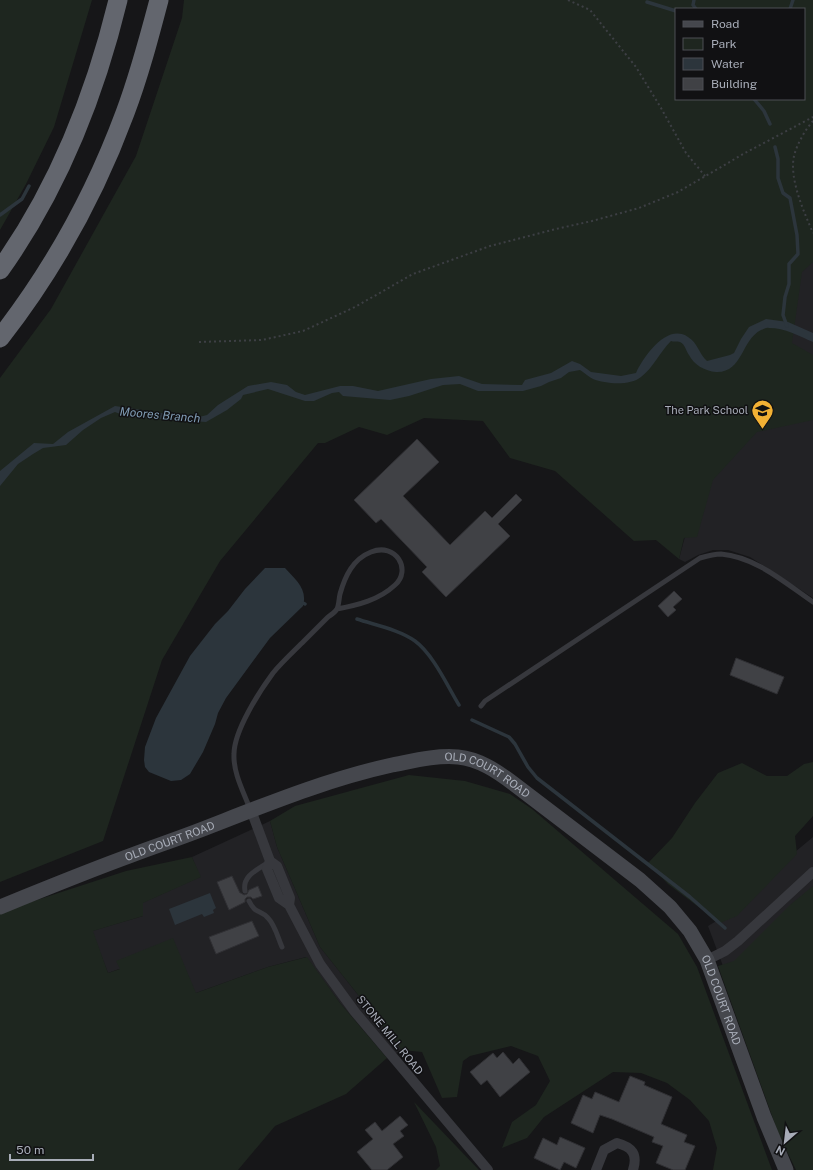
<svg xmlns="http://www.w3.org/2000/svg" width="813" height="1170" font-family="'Public Sans',sans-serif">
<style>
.built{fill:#222225}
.green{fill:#1e261f;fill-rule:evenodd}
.water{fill:#2c353c}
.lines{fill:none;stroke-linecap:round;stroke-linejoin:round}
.stream{stroke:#2c353c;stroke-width:3.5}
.building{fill:#404145;stroke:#303034}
.path{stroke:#3d3f44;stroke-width:2;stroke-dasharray:2 3;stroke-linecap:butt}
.lane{stroke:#37383d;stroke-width:5}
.street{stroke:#37383d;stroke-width:10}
.secondary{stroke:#45474d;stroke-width:15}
.highway{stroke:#63666e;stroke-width:19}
.labels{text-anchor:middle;stroke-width:3;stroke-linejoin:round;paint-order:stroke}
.poi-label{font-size:11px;fill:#a8adb8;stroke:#111113;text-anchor:end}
.street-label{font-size:11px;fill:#a8adb8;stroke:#111113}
.water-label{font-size:12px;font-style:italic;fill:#7f9bb3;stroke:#111113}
</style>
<rect width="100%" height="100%" fill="#161618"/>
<path class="built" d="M813 72V598L750 557 728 550H713L698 555 685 562 679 559 802 99H804Z
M270 821 277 847 320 947 402 1050 387 1058 340 1003 306 957 268 967 196 993 119 969 108 973 92 931 143 916 142 903 200 877 192 857Z
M813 837V1132L784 1129 708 926 733 911 789 857Z"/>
<path class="green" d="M0 0H92L54 127 26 184 0 230Z
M184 0H813V262L802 272 792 343 813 355V420L757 432 713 480 697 537 684 538 679 559 656 540 634 541 555 471 510 458 483 421 424 418 387 435 359 427 325 443H318L220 561 162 660 103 841 0 882V378L51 309 136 156 182 18ZM676 9H804V99H676Z
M813 762V816L795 836 797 854 737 916 720 923 668 884 648 863 672 838 695 803 718 773 742 763 767 776H787L804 764Z
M409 775 465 781 510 794 532 809 678 934 697 967 772 1170H713L717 1148 709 1121 690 1100 667 1083 641 1073 613 1072 544 1117 527 1138 502 1148 512 1122 536 1105 550 1081 538 1056 511 1046 470 1056 463 1061 457 1097 442 1098 422 1052 402 1050 320 947 277 847 270 821 295 806Z
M192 857 201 877 143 903V916L93 931 108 973 120 969 116 961 173 938 196 993 268 967 307 957 340 1003 387 1058 346 1094 275 1126 238 1170H0V912L126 871Z
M813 886V1170H796L779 1135 718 966 734 961 790 905Z
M414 1102 479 1170H436L440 1166 436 1147Z"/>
<path class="water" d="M766 319 788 322 813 333V342C799 336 785 328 769 328 766 327 764 329 761 330 741 340 743 373 716 372 705 371 694 365 689 355 686 351 685 344 680 342 677 341 673 342 671 341 660 352 653 368 641 377 630 386 606 384 593 379 589 377 585 373 580 370L569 372 561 378 549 382 541 386 523 391H478L460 384 443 385 409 396 390 400 343 396 339 392 332 393 314 401H305L268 389 243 395 241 399 227 410 206 422 128 417 115 412 101 418 83 430 66 445 43 448 33 454 18 464 0 486V471L34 443 53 444 68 432 115 406 195 418 207 415 218 405 248 386 271 382 287 385 296 392 305 395 340 386H353L378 391 431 379 459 376 482 384 522 385 525 380 551 373 572 361 580 364 591 372 621 376 636 373C644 356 667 323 688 337 698 343 699 354 707 361L730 355 734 353 741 339 749 327Z
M265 568H285C295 579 308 589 303 606L270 638 226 698 218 713 215 724 203 752 190 774 181 780 171 781 149 772 145 767 144 760 145 747 156 718 190 656 215 624 228 611 245 589Z
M210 893 216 908 213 910 214 913 204 917 202 914 175 925 169 909Z"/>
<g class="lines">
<path class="stream" d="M694 0 693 5 696 9
M647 2 676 11
M790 9 793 0
M754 99 764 111 770 124
M775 147 778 159V178L783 193 790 198 797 235 798 254 789 264V284L785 297 783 315 787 326
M0 215 22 199 29 186
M303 603 305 604
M357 619C375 625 400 630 415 641 433 654 448 687 459 705
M472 720 509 737 515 744 528 767 537 778 690 897 725 928"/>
</g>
<path class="building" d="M417 439 439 462 403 496 450 545 485 511 492 518 516 494 522 500 498 524 510 536 446 597 422 572 427 567 381 519 376 523 354 500Z
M674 591 682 599 673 607 676 610 668 617 658 606Z
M736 658 784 677 777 694 730 675Z
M232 876 240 893H241L244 895 247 894 249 890 258 886 262 896 253 899 251 897H247L245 899V902L229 910 217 882Z
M252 921 259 936 216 954 209 937Z
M503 1052 513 1064 519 1058 530 1072 500 1097 487 1080 481 1085 470 1072 493 1053 497 1058Z
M630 1076 645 1082 644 1085 672 1097 661 1124 687 1135 684 1142 695 1146 685 1170H673L656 1163 663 1146 652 1142 654 1137 612 1119 600 1115 593 1133 571 1123 583 1095 592 1099 595 1092 619 1102Z
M400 1116 408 1125 400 1131 404 1136 393 1144 403 1157 387 1170H372L357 1152 373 1139 365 1130 375 1122 382 1131Z
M560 1137 585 1148 576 1168 564 1162 560 1170 534 1158 543 1138 557 1145Z"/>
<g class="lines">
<path class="path" d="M568 0 590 10 636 67 661 108 686 153 705 176
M813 121C805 130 797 144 794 156 789 179 804 212 813 233
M199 342 262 340 303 331 355 307 413 274 490 246 556 229 592 221 639 208 678 192 745 153 813 117"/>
<path class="lane" d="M481 706 485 701 700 558C707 556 715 554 721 554 756 557 785 583 813 602
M250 809C244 793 233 773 234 754 234 731 259 692 273 673 282 662 294 651 304 641 312 633 320 625 328 617 331 615 335 612 337 609 339 605 339 598 340 594 345 576 353 559 371 552 396 542 412 570 395 585 379 600 358 605 337 609
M245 891C242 876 257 870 267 863
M249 901C256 915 260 909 268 918 275 925 278 938 282 947"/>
<path class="street" d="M251 810 270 861 277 866 290 898 289 905 320 964 355 1012 488 1170
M270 861 267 869 279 898 289 905
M707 960 725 951 738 941 813 872
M596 1170 604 1150 617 1143C632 1147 638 1154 633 1170"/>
<path class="secondary" id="s1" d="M0 907C44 889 88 871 132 855 153 847 174 840 195 832 260 807 324 780 392 765 413 761 436 755 458 757 479 759 497 771 514 784L640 880 670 907 690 931 707 960 764 1117 786 1170"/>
<path class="highway" d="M0 270C57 190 95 95 118 0
M0 338C53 270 95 194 125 113 139 76 149 38 159 0"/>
</g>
<defs>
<symbol id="school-pin" viewBox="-11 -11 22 30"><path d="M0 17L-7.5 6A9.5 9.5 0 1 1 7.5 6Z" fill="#f2b134" stroke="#111113"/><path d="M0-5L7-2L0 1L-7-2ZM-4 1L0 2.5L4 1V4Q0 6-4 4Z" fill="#111"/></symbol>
</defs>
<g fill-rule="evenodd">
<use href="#school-pin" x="750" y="398" width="25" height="34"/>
</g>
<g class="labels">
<g class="poi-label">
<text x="748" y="414">The Park School</text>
</g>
<g class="street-label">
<text dy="4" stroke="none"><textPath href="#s1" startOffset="518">OLD COURT ROAD</textPath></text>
<text dy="4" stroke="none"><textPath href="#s1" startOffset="182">OLD COURT ROAD</textPath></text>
<text dy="4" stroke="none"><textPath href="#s1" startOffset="853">OLD COURT ROAD</textPath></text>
<text transform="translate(390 1035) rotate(51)" y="4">STONE MILL ROAD</text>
</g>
<g class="water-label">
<text transform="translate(160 415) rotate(5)" y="4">Moores Branch</text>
</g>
</g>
<rect x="675" y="8" width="130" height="92" fill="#111113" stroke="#4d4f55"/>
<rect x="683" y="21" width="20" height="6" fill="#45474d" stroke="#4d4f55"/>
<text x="711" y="28" font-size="12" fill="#a8adb8">Road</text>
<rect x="683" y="38" width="20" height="12" fill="#1e261f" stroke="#4d4f55"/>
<text x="711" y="48" font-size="12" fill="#a8adb8">Park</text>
<rect x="683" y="58" width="20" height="12" fill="#2c353c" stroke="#4d4f55"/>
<text x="711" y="68" font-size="12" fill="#a8adb8">Water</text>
<rect x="683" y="78" width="20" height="12" fill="#404145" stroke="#4d4f55"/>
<text x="711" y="88" font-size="12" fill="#a8adb8">Building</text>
<g transform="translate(785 1142) rotate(208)" stroke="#111113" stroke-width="3" paint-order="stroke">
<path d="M0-3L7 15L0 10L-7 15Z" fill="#a8adb8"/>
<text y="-6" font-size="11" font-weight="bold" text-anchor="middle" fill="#a8adb8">N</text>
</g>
<path d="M10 1154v6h83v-6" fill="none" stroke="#a8adb8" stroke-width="2"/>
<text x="16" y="1154" font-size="12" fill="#a8adb8" stroke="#111113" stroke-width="3" paint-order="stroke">50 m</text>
</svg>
